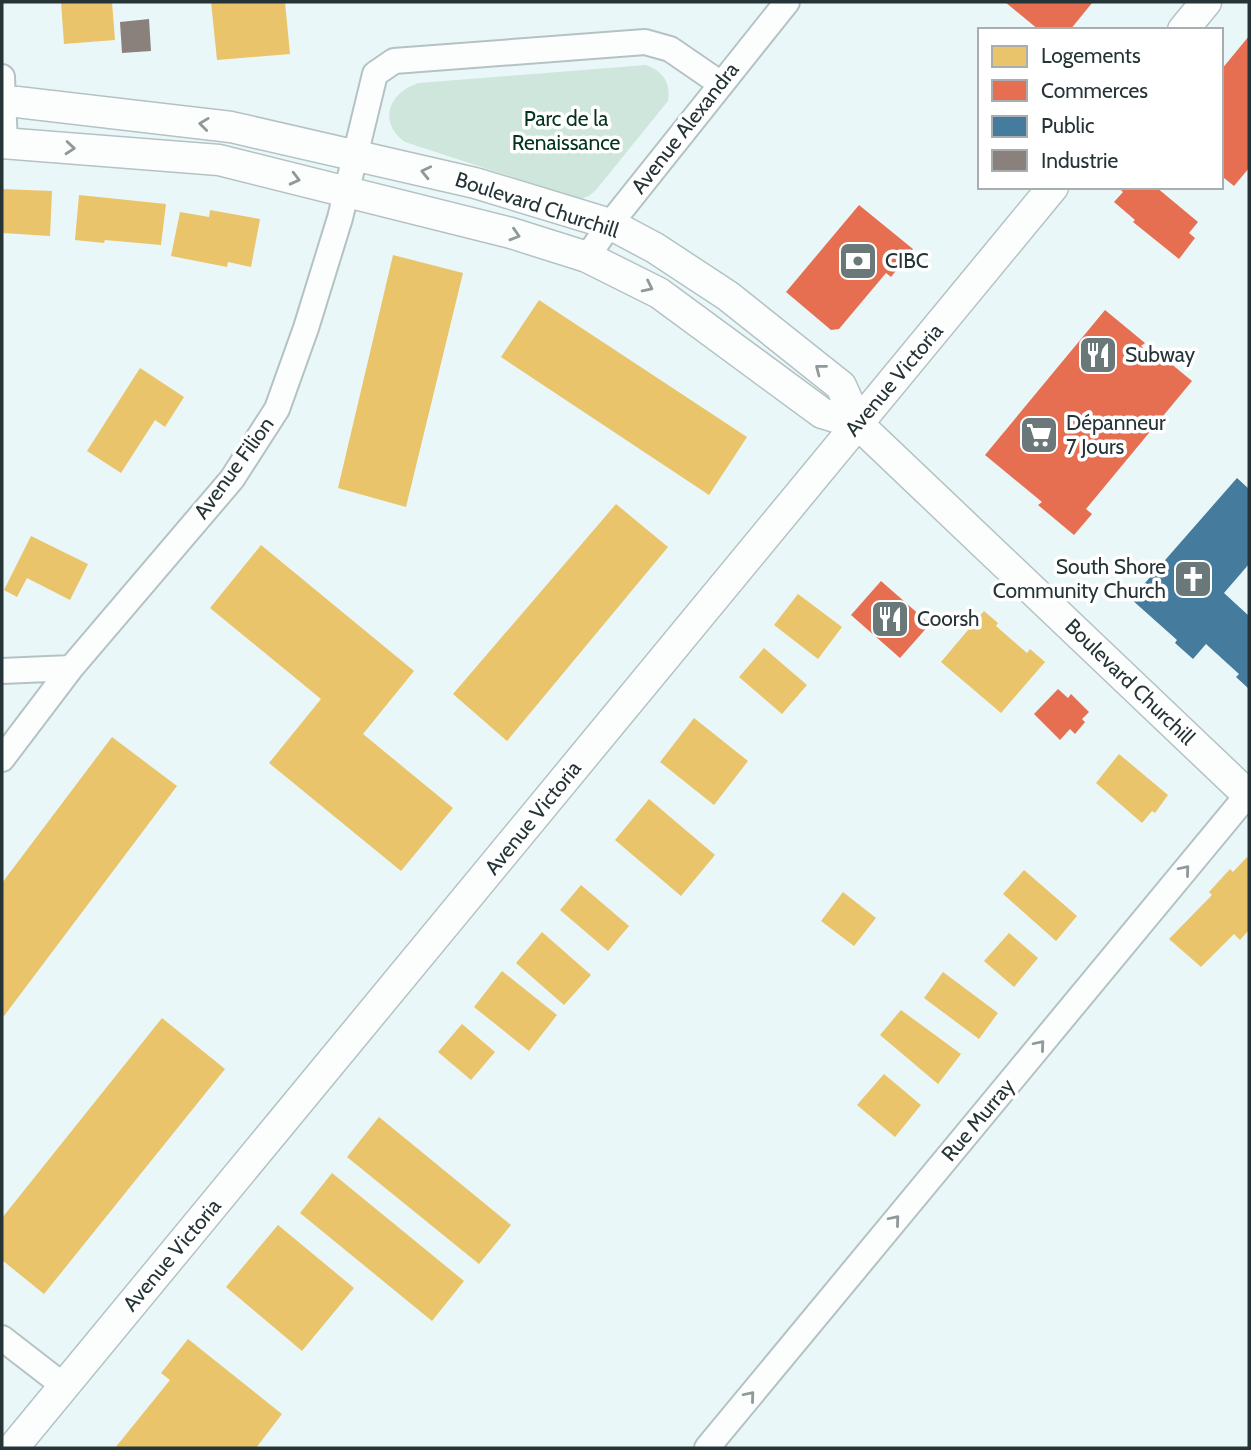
<svg xmlns="http://www.w3.org/2000/svg" width="1251" height="1450" font-family="Cabin,sans-serif">
<style>
.green{fill:#cee6db}
.homes{fill:#e9c46a}
.shops{fill:#e76f51}
.public{fill:#457b9d}
.industry{fill:#8a817c}
.lines{fill:none;stroke-linecap:round;stroke-linejoin:round}
.minor-casing{stroke:#b5c2c4;stroke-width:28}
.tertiary-casing{stroke:#b5c2c4;stroke-width:33}
.minor{stroke:#fcfefe;stroke-width:24}
.tertiary{stroke:#fcfefe;stroke-width:30}
.oneway{stroke:#90999a}
.labels{text-anchor:middle;stroke-width:7;stroke-linejoin:round;paint-order:stroke}
.park-label{font-size:21px;fill:#03341e;stroke:#fff}
.street-label{font-size:21px;fill:#253436;stroke:#fff}
.poi-label{font-size:21px;fill:#253436;stroke:#fff;text-anchor:start}
</style>
<rect width="100%" height="100%" fill="#eaf7f8"/>
<path class="green" d="M646 65C663 71 671 83 668 101L596 190 589 196 580 199 405 142C377 122 389 92 419 83Z"/>
<path class="homes" d="M61 2H112L115 40 64 44Z
M211 2H285L290 54 217 60Z
M2 189 52 191 50 236 2 233Z
M79 195 166 204 161 245 105 240 104 243 75 240Z
M210 210 260 219 251 267 228 262 227 267 171 256 180 212 209 217Z
M393 255 463 273 406 507 338 488Z
M539 300 747 437 709 495 501 357Z
M140 368 184 397 165 427 155 420 121 473 87 451Z
M616 504 668 547 507 741 453 694Z
M31 536 88 564 70 600 27 578 17 597 4 590Z
M261 545 414 671 363 734 453 808 401 871 269 763 321 699 210 608Z
M798 594 842 627 818 659 774 625Z
M984 611 998 623 996 626 1027 653 1030 649 1045 662 1001 713 941 662Z
M764 648 807 685 782 714 739 677Z
M694 718 748 761 714 805 660 762Z
M112 737 177 786 4 1016 2 1014V883Z
M1119 754 1168 795 1155 813 1152 811 1142 823 1096 783Z
M649 799 715 855 681 896 615 840Z
M1247 857 1249 860V930L1240 940 1234 934 1201 967 1169 939 1212 895 1209 892 1230 869 1233 872Z
M1024 870 1077 916 1056 941 1003 894Z
M581 885 629 926 608 951 560 910Z
M843 892 876 918 854 946 821 921Z
M542 932 591 975 564 1005 516 963Z
M1009 933 1038 958 1014 987 984 961Z
M502 971 557 1015 529 1051 474 1007Z
M943 972 998 1013 979 1039 924 998Z
M901 1010 961 1054 938 1084 880 1035Z
M162 1018 225 1069 44 1294 2 1260V1218Z
M462 1024 495 1052 471 1080 438 1052Z
M884 1074 921 1105 895 1137 857 1105Z
M379 1117 511 1225 479 1264 347 1157Z
M332 1173 464 1281 432 1321 300 1213Z
M278 1225 354 1288 302 1351 226 1287Z
M188 1339 282 1414 256 1448H115L170 1380 161 1373Z"/>
<path class="shops" d="M1005 2H1090L1092 3 1070 30H1039Z
M1249 36V168L1234 186 1224 178 1221 181V70Z
M1123 187H1156L1198 222 1189 233 1195 238 1179 259 1133 222 1135 220 1114 202 1123 192 1121 190Z
M859 205 913 249 891 277 886 273 839 329 831 330 786 292Z
M1105 310 1145 343 1141 346 1160 362 1164 358 1192 381 1086 509 1092 514 1074 535 1038 505 1042 502 985 455Z
M881 581 930 624 900 658 851 615Z
M1058 689 1068 698 1071 694 1089 712 1082 719 1085 722 1075 734 1070 729 1060 740 1034 714Z"/>
<path class="public" d="M1237 478 1249 489V564L1224 593 1249 616V689L1236 677 1239 674 1206 644 1193 659 1175 643 1177 640 1131 599Z"/>
<path class="industry" d="M149 19 151 51 122 53 120 22Z"/>
<g class="lines">
<defs>
<path id="minor" d="M2 77 5 143
M587 257 610 224 787 2
M2 671 71 668
M2 759 71 668 232 479 277 409 306 328 340 218 375 74 394 61 645 42 670 49 721 84
M2 1338 64 1386
M707 1448 1249 793"/>
<path id="tertiary" d="M1183 30 1206 2
M2 102H17L231 127 475 183 610 224 655 248 728 296 841 386 858 424 1249 796
M2 143 219 160 511 233 587 257 659 293 822 413 858 424
M13 1448 1053 187"/>
</defs>
<use href="#minor" class="minor-casing"/>
<use href="#tertiary" class="tertiary-casing"/>
<use href="#minor" class="minor"/>
<use href="#tertiary" class="tertiary"/>
</g>
<defs><path id="oneway-chevron" d="M-2-3.5L2.5 0L-2 3.5" fill="none" stroke-width="1.6" stroke-linecap="round" stroke-linejoin="round" transform="scale(1.75)"/></defs>
<g class="oneway">
<use href="#oneway-chevron" transform="translate(204 124) rotate(-173)"/>
<use href="#oneway-chevron" transform="translate(70 148) rotate(5)"/>
<use href="#oneway-chevron" transform="translate(426 172) rotate(-167)"/>
<use href="#oneway-chevron" transform="translate(295 179) rotate(14)"/>
<use href="#oneway-chevron" transform="translate(515 235) rotate(17)"/>
<use href="#oneway-chevron" transform="translate(648 287) rotate(26)"/>
<use href="#oneway-chevron" transform="translate(820 369) rotate(-142)"/>
<use href="#oneway-chevron" transform="translate(1185 870) rotate(-50)"/>
<use href="#oneway-chevron" transform="translate(1040 1045) rotate(-50)"/>
<use href="#oneway-chevron" transform="translate(895 1220) rotate(-50)"/>
<use href="#oneway-chevron" transform="translate(750 1396) rotate(-50)"/>
</g>
<defs>
<symbol id="bank-square" viewBox="-11 -11 22 22"><rect x="-9" y="-9" width="18" height="18" rx="4" fill="#6a787a" stroke="#fff"/><path d="M-6-4H6V4H-6ZM0-2.3a2.3 2.3 0 1 0 0 4.6a2.3 2.3 0 1 0 0-4.6Z" fill="#fff"/></symbol>
<symbol id="restaurant-square" viewBox="-11 -11 22 22"><rect x="-9" y="-9" width="18" height="18" rx="4" fill="#6a787a" stroke="#fff"/><path d="M-5-6h1v4h1v-4h1v4h1v-4h1v5L-1.5 .5V6h-2V.5L-5-1ZM5-6V6H3V1.5H1.5Q1.5-4 5-6Z" fill="#fff"/></symbol>
<symbol id="supermarket-square" viewBox="-11 -11 22 22"><rect x="-9" y="-9" width="18" height="18" rx="4" fill="#6a787a" stroke="#fff"/><path d="M-6-5.5h2.5l.6 2H6L4.5 2H-2.5L-4.4-4H-6ZM-1.5 3.2a1.3 1.3 0 1 0 .1 0ZM3 3.2a1.3 1.3 0 1 0 .1 0Z" fill="#fff"/></symbol>
<symbol id="church-square" viewBox="-11 -11 22 22"><rect x="-9" y="-9" width="18" height="18" rx="4" fill="#6a787a" stroke="#fff"/><path d="M-1.2-6h2.4v3.5h3.3v2.4h-3.3V6h-2.4V-.1h-3.3v-2.4h3.3Z" fill="#fff"/></symbol>
</defs>
<g fill-rule="evenodd">
<use href="#bank-square" x="836" y="239" width="44" height="44"/>
<use href="#restaurant-square" x="1076" y="333" width="44" height="44"/>
<use href="#supermarket-square" x="1017" y="413" width="44" height="44"/>
<use href="#church-square" x="1171" y="557" width="44" height="44"/>
<use href="#restaurant-square" x="868" y="597" width="44" height="44"/>
</g>
<g class="labels">
<g class="park-label">
<text x="566" y="126">Parc de la<tspan x="566" dy="24">Renaissance</tspan></text>
</g>
<g class="street-label">
<text transform="translate(685 128) rotate(-52)" y="7">Avenue Alexandra</text>
<text transform="translate(537 205) rotate(18)" y="7">Boulevard Churchill</text>
<text transform="translate(894 380) rotate(-50)" y="7">Avenue Victoria</text>
<text transform="translate(234 468) rotate(-54)" y="7">Avenue Filion</text>
<text transform="translate(1130 682) rotate(44)" y="7">Boulevard Churchill</text>
<text transform="translate(533 818) rotate(-51)" y="7">Avenue Victoria</text>
<text transform="translate(978 1120) rotate(-50)" y="7">Rue Murray</text>
<text transform="translate(172 1255) rotate(-50)" y="7">Avenue Victoria</text>
</g>
<g class="poi-label">
<text x="885" y="268">CIBC</text>
<text x="1125" y="362">Subway</text>
<text x="1066" y="430">Dépanneur<tspan x="1066" dy="24">7 Jours</tspan></text>
<text x="1166" y="574" text-anchor="end">South Shore<tspan x="1166" dy="24">Community Church</tspan></text>
<text x="917" y="626">Coorsh</text>
</g>
</g>
<rect width="1251" height="1450" fill="none" stroke="#253436" stroke-width="7"/>
<rect x="978" y="28" width="245" height="161" fill="#ffffff" stroke="#a8aeaf" stroke-width="2"/>
<rect x="992" y="46" width="35" height="21" fill="#e9c46a" stroke="#a8aeaf" stroke-width="2"/>
<text x="1041" y="63" font-size="21" fill="#253436">Logements</text>
<rect x="992" y="80" width="35" height="21" fill="#e76f51" stroke="#a8aeaf" stroke-width="2"/>
<text x="1041" y="98" font-size="21" fill="#253436">Commerces</text>
<rect x="992" y="116" width="35" height="21" fill="#457b9d" stroke="#a8aeaf" stroke-width="2"/>
<text x="1041" y="133" font-size="21" fill="#253436">Public</text>
<rect x="992" y="150" width="35" height="21" fill="#8a817c" stroke="#a8aeaf" stroke-width="2"/>
<text x="1041" y="168" font-size="21" fill="#253436">Industrie</text>
</svg>
